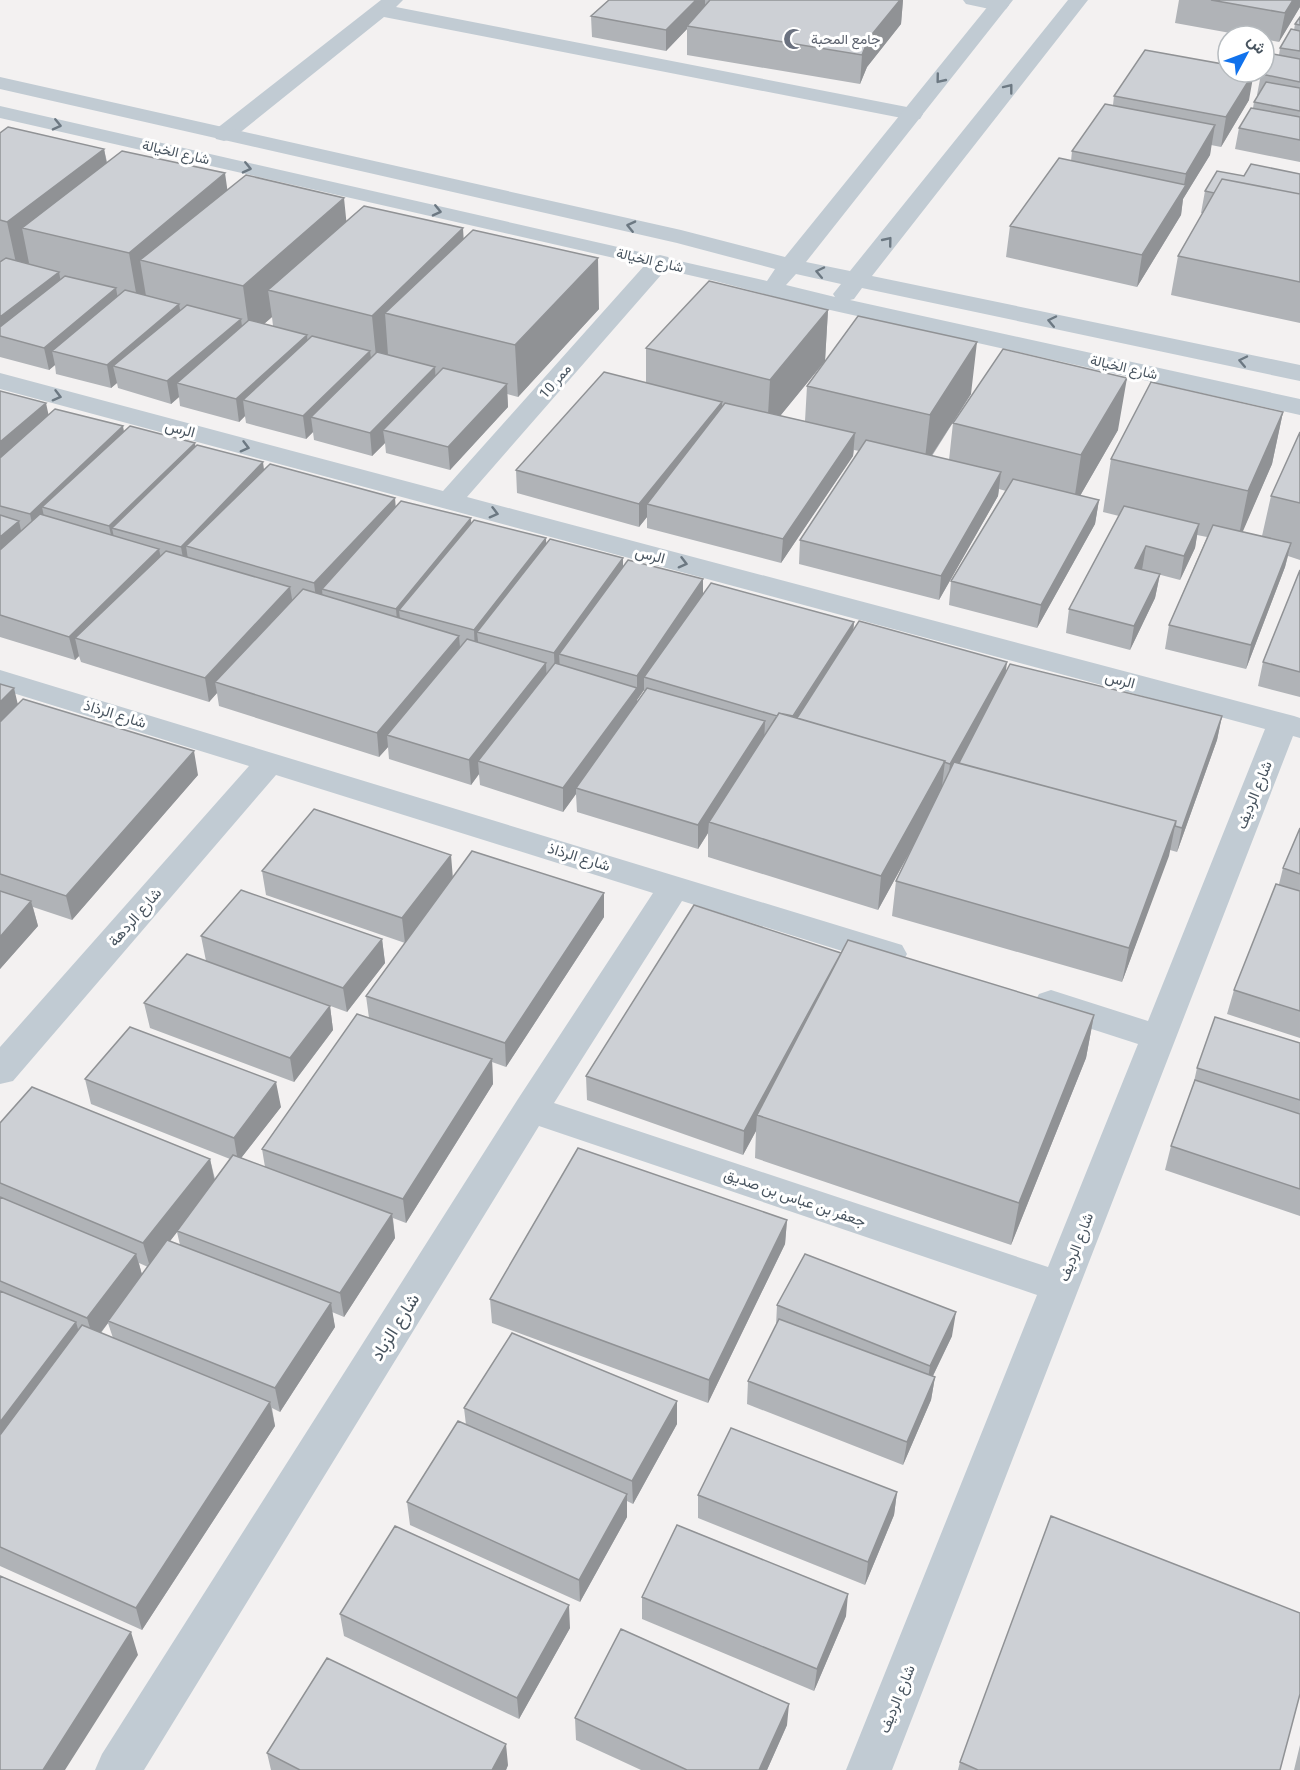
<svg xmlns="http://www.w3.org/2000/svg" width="1300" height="1770" font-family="Roboto,Vazirmatn,sans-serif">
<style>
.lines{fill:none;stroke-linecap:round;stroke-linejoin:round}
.minor{fill:#c1cbd3;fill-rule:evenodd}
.tertiary{fill:#c1cbd3;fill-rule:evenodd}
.wall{fill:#b0b3b7;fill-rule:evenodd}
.shaded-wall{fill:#909295}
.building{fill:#cdd0d5;stroke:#909295;stroke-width:1.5}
.oneway{stroke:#6c7882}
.labels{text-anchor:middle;stroke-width:6;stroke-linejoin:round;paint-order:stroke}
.far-worship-label{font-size:14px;fill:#5b616d;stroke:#fff;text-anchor:start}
.far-street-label{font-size:14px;fill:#48545f;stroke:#fff}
.street-label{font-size:15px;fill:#48545f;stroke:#fff}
.near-street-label{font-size:18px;fill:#48545f;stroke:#fff}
</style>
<rect width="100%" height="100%" fill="#f3f1f1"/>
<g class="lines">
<path class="minor" d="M381 0H403L396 7 912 108 920 109 923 114 920 119 912 120 384 17 232 139 224 141 216 139 213 134 216 129Z
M963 0H1003L1009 5 1006 9 999 11 966 4Z
M660 255 668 257 672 262 668 267 467 497 1294 716 1300 718V738L1293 736 892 1770H846L1037 1295 539 1126 144 1770H95L102 1754 518 1099 653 893 276 775 13 1081 0 1084V1047L249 766 0 689V670L902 945 907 954 902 963 890 966 682 901 554 1103 1048 1267 1138 1044 1039 1012 1034 1003 1039 994 1051 990 1148 1021 1265 729 0 389V373L443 491 652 257Z"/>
<path class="tertiary" d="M993 0H1013L806 262 850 271 1068 0H1088L872 276 1300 365V381L862 288 854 299 850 300 1300 399V415L790 301 715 281 0 118V106L767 281 775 269 677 243 0 89V77L681 230 785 257ZM796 274 841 284 833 294 835 297 786 285Z"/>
</g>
<path class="wall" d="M609 0H903L901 24 867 67 860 84 687 55V29L666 51 592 37 591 16Z
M1179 0H1300V7L1279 42 1264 39V36H1247L1175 23Z
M1300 17V162L1235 149 1239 128 1253 108 1254 102 1258 95H1257L1261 74 1279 55 1280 48 1294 30 1295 24Z
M1114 96 1249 100 1221 147 1211 145 1210 155 1183 199 1181 215 1137 287 1006 257 1010 226 1071 161 1072 151 1113 105Z
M0 133 104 149 107 162 227 190 347 221 464 238 599 309 518 397 507 394 508 407 450 470 386 453 385 443 372 456 314 440 313 432 306 439 246 423 245 416 239 422 180 406 179 397 171 404 118 388 117 383 111 388 56 374 55 365 49 370 0 357ZM272 317 273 326 264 324Z
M1300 174V323L1171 295 1178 256 1203 213H1201L1205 191 1244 176Z
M828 310 825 361 780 416 805 421 807 386 971 394 932 456 949 460 953 423 1118 430 1080 496 1099 500 1095 524 1037 628 949 605 951 581 1006 491 999 489 998 496 939 600 799 564 800 540 859 451 854 450 853 456 781 563 647 528V517L639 527 517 493 516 470 646 383V348Z
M0 391 49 415 195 447 264 469 395 506 471 524 546 544 623 558V567L703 579V595L854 622 853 630 1006 672 1222 716 1217 740 1177 852 1170 850 1122 982 892 916 896 881 914 844 878 910 708 857V833L698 849 577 812 576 794 563 812 480 785 479 774 471 785 389 759 388 747 379 757 219 706 217 693 209 702 81 662 79 656 75 660 0 637ZM644 690V692L637 703V700Z
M1283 412 1272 464 1242 532 1262 536 1271 496 1300 432V560L1288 556 1285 567 1246 669 1165 649 1169 625 1207 537 1197 535 1195 548 1180 580 1142 570 1160 574 1155 598 1130 650 1066 633 1069 609 1119 516 1103 512 1111 459Z
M1300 570V697L1258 686 1263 662Z
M0 684 18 704 198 775 72 920 33 907 38 926 0 969Z
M1300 828V1038L1227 1014 1234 990 1279 884 1283 868Z
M262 871 452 878 604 893V917L506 1067 492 1062 493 1084 406 1223 393 1218 395 1238 344 1317 332 1312 335 1327 280 1412 272 1408 275 1426 142 1630 0 1566V1123L210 1159 215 1179 230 1159 91 1104 85 1079 281 1107 241 1158 265 1167 262 1149 369 1018 366 996 405 943 266 895ZM177 1232 180 1245 170 1241ZM139 1263 148 1267 142 1275ZM108 1323 113 1338 101 1333Z
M201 936 382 939 385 963 347 1012 206 961Z
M841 953 1094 1015 1086 1058 1011 1245 755 1158 756 1131 743 1155 587 1100 586 1076Z
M144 1003 330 1006 333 1030 294 1082 150 1028Z
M1300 1043V1216L1165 1170 1171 1146 1193 1086 1197 1068Z
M787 1220 785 1244 708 1403 492 1323 490 1299Z
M777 1305 952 1336 933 1376 935 1377 931 1400 903 1465 747 1404 748 1381 776 1326Z
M677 1401V1424L633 1504 627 1501V1517L580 1602 410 1525 407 1502 466 1425 464 1408Z
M897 1492 894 1515 865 1585 698 1518V1495Z
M642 1597 846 1616 814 1691 642 1619Z
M340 1614 570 1628 519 1719 344 1636Z
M575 1718 787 1725 767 1770H641L576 1740Z
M1300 1745V1770H1294Z
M267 1753 508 1765 506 1770H271Z
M960 1762 1280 1770H958Z"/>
<path class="shaded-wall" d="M696 0H705V11L687 26V29L666 51V30Z
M900 0H903L901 24 867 67 860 84 862 55 869 38Z
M1293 0H1300V7L1279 42 1285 13Z
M1254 72 1249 100 1221 147 1226 117Z
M1215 125 1210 155 1183 199 1181 215 1137 287 1142 255 1183 190 1186 174Z
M104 149 113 197 22 228 29 263 18 272 7 222Z
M225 173 232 222 140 260 146 296 138 304 129 253Z
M344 198 349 247 268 290 272 317 250 336 243 286Z
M463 228 466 278 385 313 388 355 377 367 372 316Z
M598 258 599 309 518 397 515 345Z
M59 272 63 294 0 336V317Z
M116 288 120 311 52 351 55 365 49 370 44 348Z
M179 304 183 326 113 366 117 383 111 388 107 365Z
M828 310 825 361 767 432 770 380Z
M241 319 244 341 177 383 179 397 171 404 167 381Z
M307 335 309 357 243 400 245 416 239 422 236 399Z
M977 342 971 394 924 467 930 415Z
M370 351 373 373 311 417 313 432 306 439 303 416Z
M435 367 436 389 383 430 385 443 372 456 370 433Z
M1127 378 1118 430 1073 508 1081 455Z
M507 384 508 407 450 470 448 447Z
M722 402V425L647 504V517L639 527V504Z
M46 403 51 426 0 470V442Z
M1283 412 1272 464 1237 545 1248 491Z
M123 426 127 449 42 507 46 526 35 537 30 514Z
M855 433 853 456 781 563 783 539Z
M195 443 198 466 112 528 116 547 114 549 109 526Z
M263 462 266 485 186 546 189 566 185 570 181 547Z
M1001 472 998 496 939 600 941 576Z
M395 498 397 522 322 589 323 601 317 607 314 583Z
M1099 500 1095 524 1037 628 1041 605Z
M471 518 472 542 399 610 401 629 398 633 396 609Z
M19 521 24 545 0 565V537Z
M1199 524 1195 548 1180 580 1184 556Z
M546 538 547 561 477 632 479 650 475 654 474 630Z
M1291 543 1285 567 1246 669 1251 645Z
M1146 546 1142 570 1135 568Z
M159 549 164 573 75 638 79 656 75 660 69 637Z
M623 558V582L559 654 560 670 555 677 554 653Z
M1160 574 1155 598 1130 650 1134 626Z
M703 579V603L644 677V690L637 700V676Z
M290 587 294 611 215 682 217 693 209 702 205 678Z
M854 622 852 646 804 721 791 720Z
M459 636 461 659 387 735 388 747 379 757 377 733Z
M1007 662 1004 686 947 788 950 764Z
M546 663 547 687 478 761 479 774 471 785 469 760Z
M14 688 22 722 0 745V702Z
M637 688V711L576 788V794L563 812V788Z
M1222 716 1217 740 1177 852 1182 828Z
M765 721 764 745 709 822 708 833 698 849V825Z
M194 751 198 775 72 920 66 896Z
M945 761 941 795 878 910 881 876Z
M1176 821 1169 856 1122 982 1129 948Z
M451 855 453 879 405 943 402 918Z
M604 893V917L506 1067 505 1043Z
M31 901 38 926 0 969V937Z
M382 939 385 963 347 1012 343 988Z
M842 953 757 1115 756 1131 743 1155 744 1131Z
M330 1006 333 1030 294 1082 290 1058Z
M1094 1015 1086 1058 1011 1245 1019 1203Z
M492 1059 493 1084 406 1223 403 1199Z
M276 1082 281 1107 238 1162 234 1138Z
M210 1159 215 1183 150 1267 143 1243Z
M392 1214 395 1238 344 1317 340 1293Z
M787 1220 785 1244 708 1403 709 1380Z
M136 1254 143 1278 108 1321V1323L94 1341 87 1318Z
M331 1303 335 1327 280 1412 275 1388Z
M956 1312 952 1336 926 1390 930 1366Z
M76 1322 83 1346 0 1456V1422Z
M935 1377 931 1400 903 1465 907 1442Z
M677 1401V1424L633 1504 632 1481Z
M270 1402 275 1426 142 1630 136 1608Z
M897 1492 894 1515 865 1585 868 1562Z
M627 1494V1517L580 1602 579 1580Z
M848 1594 846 1616 814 1691 817 1669Z
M569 1605 570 1628 519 1719 517 1698Z
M131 1632 138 1655 65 1770H43Z
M789 1704 787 1725 767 1770H759Z
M506 1744 508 1765 506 1770H492Z"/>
<path class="building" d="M609 0H696L666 30 591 16Z
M710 0H900L869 38 862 55 687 26Z
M1211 0H1293L1285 13Z
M1300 17V25L1295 24Z
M1291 29 1300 31V51L1280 48Z
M1145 50 1228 65V72H1254L1226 117 1114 96Z
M1273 54 1300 59V82L1261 74 1262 72H1264V69Z
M1266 82 1300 88V111L1254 102Z
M1105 104 1215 125 1186 174 1072 151Z
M1251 108 1300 117V140L1239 128Z
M8 127 104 149 7 222 0 220V133Z
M122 151 225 173 129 253 22 228Z
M1059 158 1186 185 1142 255 1010 226Z
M1251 164 1300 174V194L1222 179 1214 193 1205 191 1217 171 1244 176Z
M246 175 344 198 243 286 140 260Z
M1222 179 1300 194V282L1178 256Z
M364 206 463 228 372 316 268 290Z
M473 230 598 258 515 345 385 313Z
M6 258 59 272 0 317V262Z
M65 276 116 288 44 348 0 336V327Z
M709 281 828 310 770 380 646 348Z
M125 290 179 304 107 365 52 351Z
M187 305 241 319 167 381 113 366Z
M858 316 977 342 930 415 807 386Z
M249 320 307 335 236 399 177 383Z
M312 336 370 351 303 416 243 400Z
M1003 349 1127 378 1081 455 953 423Z
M377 352 435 367 370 433 311 417Z
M443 368 507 384 448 447 383 430Z
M604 372 722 402 639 504 516 470Z
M1151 382 1283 412 1248 491 1111 459Z
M0 391 46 403 0 442Z
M725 403 855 433 783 539 647 504Z
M55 409 123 426 30 514 0 506V458Z
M130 426 195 443 109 526 42 507Z
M1300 432V503L1271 496Z
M866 440 1001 472 941 576 800 540Z
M197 445 263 462 181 547 112 528Z
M270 464 395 498 314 583 186 546Z
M1013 479 1099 500 1041 605 951 581Z
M401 501 471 518 396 609 322 589Z
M1124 506 1199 524 1184 556 1146 546 1135 568 1160 574 1134 626 1069 609Z
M40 514 159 549 69 637 0 615V550Z
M0 515 19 521 0 537Z
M474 520 546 538 474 630 399 610Z
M1213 525 1291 543 1251 645 1169 625Z
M550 539 623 558 554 653 477 632Z
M166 551 290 587 205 678 75 638Z
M628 560 703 579 637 676 559 654Z
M1300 570V672L1263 662Z
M711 583 854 622 793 716 779 713 777 716 644 677Z
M303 589 459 636 377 733 215 682Z
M859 621 1007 662 950 764 944 762 945 761 797 718Z
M467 639 546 663 469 760 387 735Z
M555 663 637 688 563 788 478 761Z
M1010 664 1222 716 1182 828 1175 826 1176 821 959 763Z
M0 684 14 688 0 702Z
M647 688 765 721 698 825 576 788Z
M23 699 194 751 66 896 0 874V722Z
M779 713 945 761 881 876 709 822Z
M954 762 1176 821 1129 948 896 881Z
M314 809 451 855 402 918 262 871Z
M1300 828V874L1283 868Z
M472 851 604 893 505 1043 366 996Z
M1276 884 1300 891V1011L1234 990Z
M241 890 382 939 343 988 201 936Z
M0 891 31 901 0 937Z
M694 905 841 953 744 1131 586 1076Z
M848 940 1094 1015 1019 1203 757 1115Z
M187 954 330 1006 290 1058 144 1003Z
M357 1014 492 1059 403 1199 262 1149Z
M1215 1017 1300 1043V1100L1197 1068Z
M130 1027 276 1082 234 1138 85 1079Z
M1195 1080 1300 1114V1189L1171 1146Z
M32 1087 210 1159 143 1243 0 1183V1123Z
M578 1148 787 1220 709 1380 490 1299Z
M233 1155 392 1214 340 1293 177 1231Z
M0 1197 136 1254 87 1318 0 1281Z
M167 1240 331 1303 275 1388 108 1321Z
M805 1254 956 1312 930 1366 777 1305Z
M0 1291 76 1322 0 1422Z
M779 1319 935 1377 907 1442 748 1381Z
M82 1325 270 1402 136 1608 0 1547V1435Z
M512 1333 677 1401 632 1481 464 1408Z
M458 1421 627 1494 579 1580 407 1502Z
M731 1428 897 1492 868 1562 698 1495Z
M1051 1516 1300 1613V1694L1280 1770H978L960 1762Z
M677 1525 848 1594 817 1669 642 1597Z
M395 1526 569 1605 517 1698 340 1614Z
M0 1576 131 1632 43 1770H0Z
M621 1629 789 1704 759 1770H687L575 1718Z
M327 1658 506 1744 492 1770H300L267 1753Z"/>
<defs><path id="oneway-chevron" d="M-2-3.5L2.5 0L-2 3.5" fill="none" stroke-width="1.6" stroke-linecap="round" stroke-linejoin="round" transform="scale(1.5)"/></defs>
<g class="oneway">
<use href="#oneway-chevron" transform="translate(940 79) rotate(129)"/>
<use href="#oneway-chevron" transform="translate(1009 88) rotate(-52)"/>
<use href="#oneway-chevron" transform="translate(57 125) rotate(13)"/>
<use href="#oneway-chevron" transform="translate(247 168) rotate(13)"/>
<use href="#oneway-chevron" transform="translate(437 211) rotate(13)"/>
<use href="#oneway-chevron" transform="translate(631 226) rotate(-167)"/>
<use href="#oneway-chevron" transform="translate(888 241) rotate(-51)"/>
<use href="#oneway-chevron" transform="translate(820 272) rotate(-168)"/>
<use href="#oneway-chevron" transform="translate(1052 321) rotate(-168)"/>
<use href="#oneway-chevron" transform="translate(1243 361) rotate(-168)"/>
<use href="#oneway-chevron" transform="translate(57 396) rotate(15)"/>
<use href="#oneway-chevron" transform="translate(245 447) rotate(15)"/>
<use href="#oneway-chevron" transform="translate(494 513) rotate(15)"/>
<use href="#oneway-chevron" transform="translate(683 563) rotate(15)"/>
</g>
<defs>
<symbol id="mosque-bare" viewBox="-9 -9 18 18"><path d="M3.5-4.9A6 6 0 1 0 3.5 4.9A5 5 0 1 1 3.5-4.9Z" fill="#6b7280" stroke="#fff" stroke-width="2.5" paint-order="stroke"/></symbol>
</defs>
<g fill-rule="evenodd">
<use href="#mosque-bare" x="779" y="24" width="30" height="30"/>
</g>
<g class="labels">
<g class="far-worship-label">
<text x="811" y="44">جامع المحبة</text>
</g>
<g class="far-street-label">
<text transform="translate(176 152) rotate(13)" y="5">شارع الخيالة</text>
<text transform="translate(650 260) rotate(13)" y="5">شارع الخيالة</text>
<text transform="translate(1124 367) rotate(13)" y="5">شارع الخيالة</text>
<text transform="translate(555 381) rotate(-49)" y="5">ممر 10</text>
</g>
<g class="street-label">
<text transform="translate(180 429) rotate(15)" y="5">الرس</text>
<text transform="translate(650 555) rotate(15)" y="5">الرس</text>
<text transform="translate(1120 680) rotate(15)" y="5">الرس</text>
<text transform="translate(115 714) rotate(17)" y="5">شارع الرذاذ</text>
<text transform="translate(1254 795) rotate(-68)" y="5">شارع الرديف</text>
<text transform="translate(579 857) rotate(17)" y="5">شارع الرذاذ</text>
<text transform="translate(135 917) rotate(-49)" y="5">شارع الردهة</text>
<text transform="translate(795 1198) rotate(19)" y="5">جعفر بن عباس بن صديق</text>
<text transform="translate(1076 1247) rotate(-69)" y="5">شارع الرديف</text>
<text transform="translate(897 1699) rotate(-68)" y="5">شارع الرديف</text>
</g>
<g class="near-street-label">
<text transform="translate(395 1327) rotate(-58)" y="6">شارع الزباد</text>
</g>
</g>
<g transform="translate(1246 54) rotate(49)"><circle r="28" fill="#ffffff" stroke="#b6bbbf" stroke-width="1.5"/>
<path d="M0-4.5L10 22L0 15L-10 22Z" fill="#1172ec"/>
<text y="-9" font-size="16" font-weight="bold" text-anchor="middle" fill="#48545f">ش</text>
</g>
</svg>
